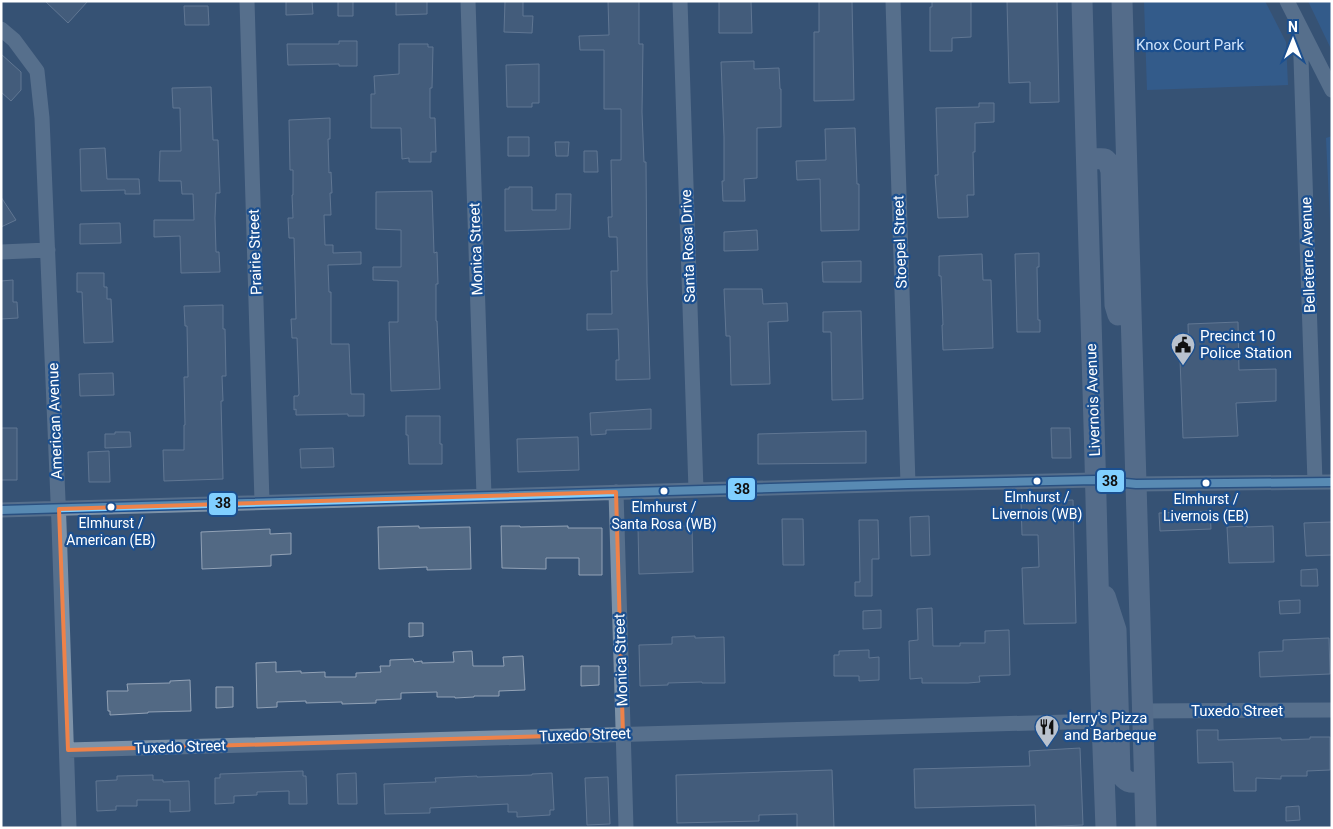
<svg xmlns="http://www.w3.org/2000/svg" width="1333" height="829" font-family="Roboto,sans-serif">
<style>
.green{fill:#2f66a5}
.building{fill:#526984;stroke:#92a2b6}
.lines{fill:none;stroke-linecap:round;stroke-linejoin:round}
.street{stroke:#7d92a8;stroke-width:15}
.secondary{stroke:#798da4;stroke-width:21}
.bus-1-casing{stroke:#1b4f8f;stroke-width:11}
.bus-1{stroke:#80cfff;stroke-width:8}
.marked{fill:none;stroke:#ee8249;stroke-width:4;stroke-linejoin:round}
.bus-dot{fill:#fff;stroke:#1b4f8f;stroke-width:2}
.labels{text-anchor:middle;stroke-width:4.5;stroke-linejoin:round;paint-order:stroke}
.bus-label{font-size:14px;fill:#fff;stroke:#1b4f8f}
.park-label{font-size:15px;fill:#cfe3fa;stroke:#1b4f8f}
.street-label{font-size:15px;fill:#fff;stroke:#1b4f8f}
.poi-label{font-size:15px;fill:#fff;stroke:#1b4f8f;text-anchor:start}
.line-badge{stroke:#1b4f8f;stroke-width:2}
.pale-badge-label{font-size:14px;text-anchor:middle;font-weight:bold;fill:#111}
</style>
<rect width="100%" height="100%" fill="#365274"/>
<path class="green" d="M1144 1H1265L1286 42 1288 85 1147 90Z
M1308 1H1332V51Z
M1332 136V243H1331L1326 138Z"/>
<path class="building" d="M45 1H88L68 23Z
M286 1H312L313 14 286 15Z
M338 1H353V16H338Z
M396 1H427V14L396 15Z
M505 1H523V16H533L532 33 504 32Z
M608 1H639V44H643L642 112 644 162H646L647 283 650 379 616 380V360H619L618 329 587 330V314H612L611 271H618L617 237H609L608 217H612L611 160H621V109H604V50H580L579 36 609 35Z
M719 1H751L752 33H719Z
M819 1H852L854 100 814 101V32H819Z
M932 1H971V37L952 38V51H930V7H932Z
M1007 1H1057L1059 102 1030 103V82L1009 83Z
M184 6H208L209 25H185Z
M339 41H357V66H339V64L288 65 287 44H339Z
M399 44H428V47H433L432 88H430V118H435L436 152H431V162H409V158L402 159 401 128H371V94H375L374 76 399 74Z
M1 54 21 72V90L11 101 1 92Z
M754 61V69L779 68 780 89H781V127L757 128V178L744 179 745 201H723L722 181H724V137L721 62Z
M539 64V103H532V107H507L506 65Z
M211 87 213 140H218L220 193H216L215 218 216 252H219L220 272 181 273 180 236 154 237V220H194L193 194H182L181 181H159L160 151H181L180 108H173L172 88Z
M979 103H994V122L975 123V152H973L974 195H967L968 217 938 218 935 175H938L936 108 979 107Z
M330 118V139H328L329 173 331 172 332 193H330L331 215H324L325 245H333V253L361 252V264L328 265 329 292H331V344H349L351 394H364V416H348V414L296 415V409L294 410V396H298L299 394 297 338H292L291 319H296L294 238H289L288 218H293L292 195H293V170H290L289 120Z
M855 128 857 184H859V230L821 231 820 179 797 180 796 161 826 160 825 129Z
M508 137H529V156H508Z
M555 142H569L568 156H556Z
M105 148 107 179H139L140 194H125V190L81 191 80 149Z
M584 151H597L598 172H584Z
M509 187H532V210H556V194H571L570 229 505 231V189H509Z
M432 191 434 253 437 252 438 284H436V321H437L440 389 391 391 389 322H398V281L373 280V267H401V230L376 229V192Z
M1 197 16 220 1 227Z
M120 223 121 243 80 244V224Z
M757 230 758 250 724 251V232Z
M1039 253V267H1037L1038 320H1040V332H1017L1015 254Z
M982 254 983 280H991L993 348 943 350 942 325H943L941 276H939V256Z
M861 261V282H823L822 262Z
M77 273H104V287H107V299H111L113 342 84 343 82 292H77Z
M13 280V302H17L18 318 1 319V281Z
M724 289H762L763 304 787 303 788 321 768 322 770 384 731 385 730 336H726Z
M223 305V329H225L226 376H222L223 401H221L223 479 164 481 163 450H184V425H185L184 377H188L187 326H185L184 306Z
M861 311 863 399 832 400 831 332H823V312Z
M1238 322 1239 370 1276 369V401L1236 403 1238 436 1183 438 1180 359 1189 358 1188 324Z
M113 373 114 395 80 396 79 374Z
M651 409V429L606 430V434L591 435 590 413Z
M406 416H440V444H442V464H409L408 435H406Z
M1 428H17V480H1Z
M1051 428H1070L1071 458H1052Z
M866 431V463L758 464V434Z
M115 432H130L131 447 105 448V434H115Z
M578 437 579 470 518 472 517 439Z
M333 448 334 467 301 468 300 449Z
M109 451 110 482H89L88 452Z
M1073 500 1076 623 1024 624 1022 568 1039 567 1038 535H1022L1021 502Z
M1210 511 1211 529 1160 531 1159 513Z
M929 516 930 555 911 556 910 517Z
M782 519H803L804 565H783Z
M859 520H878L879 559H872V596H855V582H860Z
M1332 522V555L1306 556 1304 523Z
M419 526V528L470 527 471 569 427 570V567L379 569 378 527Z
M501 526H520V527L568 526V528H602V575H579V558H546V569L502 568Z
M692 526 693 572 639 574 638 527Z
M1247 526V527L1273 526 1274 562 1229 563 1227 527Z
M270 529V534L291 533V554L271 555V566L202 569 201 532Z
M1317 569 1318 586H1301V570Z
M1300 600V613L1280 614 1279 601Z
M932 608 933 646H960V643H985V631L1009 630 1010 675 979 676 980 682 968 683H922V678L910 679 909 641 918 640 917 609Z
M881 610V628L863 629V611Z
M409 623H423V636L409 637Z
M695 636V638L724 637 725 683H702V682L668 683V685L640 686 639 645 672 644V637Z
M1329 638 1330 674 1260 677 1259 652 1283 651V640Z
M869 650V658L879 657V680L859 681V676H834V655H839V651Z
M472 651 473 666H504L503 657 523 656 525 690 499 691V696H474V697L455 698V697H437V692L401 693V699L376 700V703L342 704V702L306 703V701L277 702V707L257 708 256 663 276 662V672L301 671V673L325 672V677H356V673L381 672 380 666H390V660L413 659 414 662 422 661V663L454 662 453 652Z
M581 666H599V685L581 686Z
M190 680 191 711 148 712V713L110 715V711H108L107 691H128L127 684 170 683V681Z
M216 687H233V707L216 708Z
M1197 730H1218V740L1281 738V740L1310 739V737H1330V770L1307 771V776H1281V779L1256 778V791H1234L1233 762 1198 763Z
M1080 748 1083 825 1036 827 1035 805 915 808 914 769 1030 766 1029 751Z
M832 770 834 828H797V814L759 815V821L677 823 676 775Z
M303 771V776H306L307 804H289V791L257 792V795L234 796V803L215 804V778H220V774Z
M356 773 357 804H338L337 774Z
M552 773 554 810H550V815L517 817V812H508V804L430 808V813L385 814 384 784 436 782 435 778 477 776V777L532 775V774Z
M153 775V780H163V782L189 781 190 811 170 812V800H137V806H116V810L97 811 96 781 117 780V776Z
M608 777 610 824 587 825 585 778Z
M1299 806 1300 820 1286 821V807Z"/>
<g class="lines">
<path class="street" d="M247 1 262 502
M468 1 484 496
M680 1 696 490
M893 1 908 484
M1287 1 1332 90
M1300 28 1315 482
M1 29 14 40 37 71 42 118 59 524 69 828
M1 252 48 250
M616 492 626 828
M1 510 908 484 1095 480 1136 484 1332 482
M1142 711 1332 710
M68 750 1102 721"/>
<path class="secondary" d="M1082 1 1095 460 1101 695 1106 828
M1122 1 1146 828
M1087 158 1105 159 1108 162 1111 171 1115 305 1118 315
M1105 596 1116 630 1120 773C1127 785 1132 782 1144 782"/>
<defs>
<path id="bus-1" d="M1 510 908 484 1095 480 1136 484 1332 482"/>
</defs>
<use href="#bus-1" class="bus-1-casing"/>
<use href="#bus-1" class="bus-1"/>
</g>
<path d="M0 0H1333V829H0ZM616 492 623 734 68 750 59 509Z" fill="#365274" fill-opacity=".55" fill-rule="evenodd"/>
<path class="marked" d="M616 492 623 734 68 750 59 509Z"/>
<defs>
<symbol id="civic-pin" viewBox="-11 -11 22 30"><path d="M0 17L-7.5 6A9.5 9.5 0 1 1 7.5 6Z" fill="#b9c2ce" stroke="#1b4f8f"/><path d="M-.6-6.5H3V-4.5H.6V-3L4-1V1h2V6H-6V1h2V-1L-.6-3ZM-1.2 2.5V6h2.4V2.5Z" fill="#111"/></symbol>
<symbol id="restaurant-pin" viewBox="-11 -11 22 30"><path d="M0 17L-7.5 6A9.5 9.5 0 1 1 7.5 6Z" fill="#b9c2ce" stroke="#1b4f8f"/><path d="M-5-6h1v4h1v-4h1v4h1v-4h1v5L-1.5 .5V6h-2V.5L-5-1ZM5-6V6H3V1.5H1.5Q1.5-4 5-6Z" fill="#111"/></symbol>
</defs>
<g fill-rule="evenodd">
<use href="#civic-pin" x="1169" y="331" width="28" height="38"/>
<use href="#restaurant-pin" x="1033" y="713" width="28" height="38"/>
</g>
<g class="bus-dot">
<circle cx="1037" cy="481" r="4.5"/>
<circle cx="1206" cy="483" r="4.5"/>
<circle cx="664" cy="491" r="4.5"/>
<circle cx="111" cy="507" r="4.5"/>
</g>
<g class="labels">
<g class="bus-label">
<text x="1037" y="502">Elmhurst /<tspan x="1037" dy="17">Livernois (WB)</tspan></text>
<text x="1206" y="504">Elmhurst /<tspan x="1206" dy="17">Livernois (EB)</tspan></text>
<text x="664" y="512">Elmhurst /<tspan x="664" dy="17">Santa Rosa (WB)</tspan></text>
<text x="111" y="528">Elmhurst /<tspan x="111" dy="17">American (EB)</tspan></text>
</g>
<g class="park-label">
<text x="1190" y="50">Knox Court Park</text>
</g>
<g class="street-label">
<text transform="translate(900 242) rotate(-92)" y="5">Stoepel Street</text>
<text transform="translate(688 246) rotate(-92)" y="5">Santa Rosa Drive</text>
<text transform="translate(476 249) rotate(-92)" y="5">Monica Street</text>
<text transform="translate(255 252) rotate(-92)" y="5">Prairie Street</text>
<text transform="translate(1308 255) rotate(-92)" y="5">Belleterre Avenue</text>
<text transform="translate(1093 400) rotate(-92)" y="5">Livernois Avenue</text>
<text transform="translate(55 421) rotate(-92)" y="5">American Avenue</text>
<text transform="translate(621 660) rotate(-92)" y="5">Monica Street</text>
<text x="1237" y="716">Tuxedo Street</text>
<text transform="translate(585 735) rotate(-2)" y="5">Tuxedo Street</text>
<text transform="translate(180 747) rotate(-2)" y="5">Tuxedo Street</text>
</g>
<g class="poi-label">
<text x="1200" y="341">Precinct 10<tspan x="1200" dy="17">Police Station</tspan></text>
<text x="1064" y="723">Jerry's Pizza<tspan x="1064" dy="17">and Barbeque</tspan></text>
</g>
</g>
<g class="line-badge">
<rect x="1096" y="469" width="29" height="24" rx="5" fill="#80cfff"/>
<rect x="727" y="477" width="29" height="24" rx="5" fill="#80cfff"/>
<rect x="208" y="492" width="29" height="24" rx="5" fill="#80cfff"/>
</g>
<g class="pale-badge-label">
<text x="1110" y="486">38</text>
<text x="742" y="494">38</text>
<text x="223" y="508">38</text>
</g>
<rect width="1333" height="829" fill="none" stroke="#ffffff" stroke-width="5"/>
<g transform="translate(1293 40)" stroke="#1b4f8f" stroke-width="4" paint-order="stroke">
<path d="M0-4L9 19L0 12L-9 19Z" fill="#ffffff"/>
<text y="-8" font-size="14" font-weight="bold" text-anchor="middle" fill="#ffffff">N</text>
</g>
</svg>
